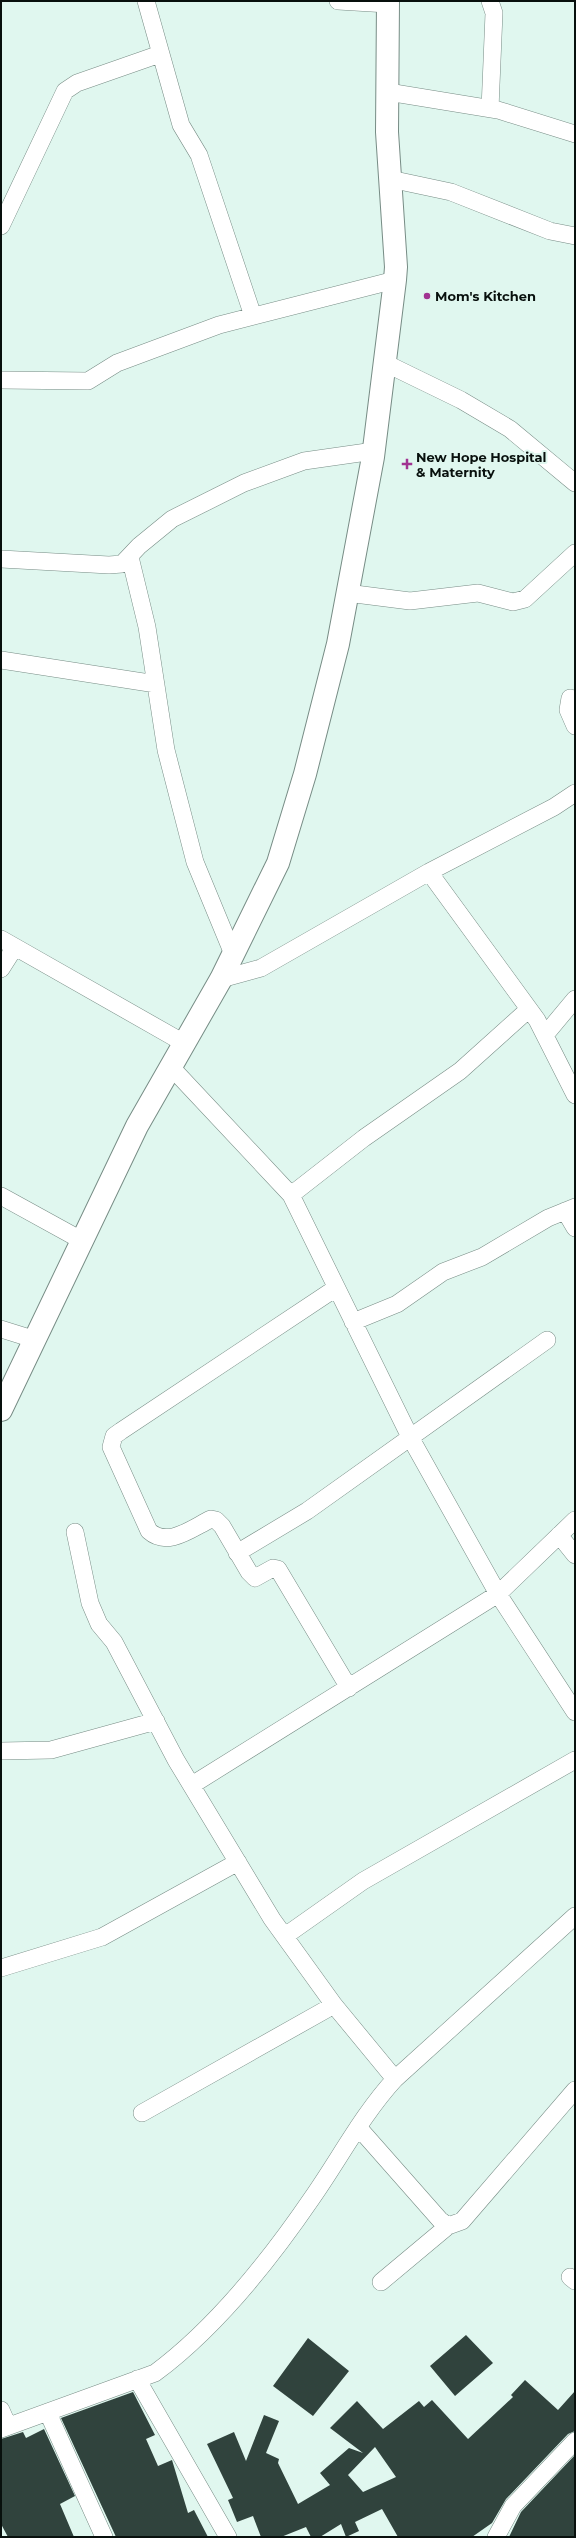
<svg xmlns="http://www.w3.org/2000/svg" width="576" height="2538" font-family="Montserrat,sans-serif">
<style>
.building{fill:#30433d;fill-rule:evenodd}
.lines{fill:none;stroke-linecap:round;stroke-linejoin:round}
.street-casing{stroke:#778c85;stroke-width:18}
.secondary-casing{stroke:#778c85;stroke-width:24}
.street{stroke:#fff;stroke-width:17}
.secondary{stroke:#fff;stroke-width:22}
.poi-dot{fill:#a13391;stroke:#e0f7ef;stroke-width:1.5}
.labels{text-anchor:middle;stroke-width:4;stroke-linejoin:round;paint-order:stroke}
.poi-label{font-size:13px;font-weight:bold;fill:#08100d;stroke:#e0f7ef;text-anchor:start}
</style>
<rect width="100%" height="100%" fill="#e0f7ef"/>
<path class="building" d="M466 2335 493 2363 455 2396 430 2366Z
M308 2338 349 2371 313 2416 273 2386Z
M525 2380 558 2410 575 2391V2431L568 2434 506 2499 492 2523 472 2537H398L382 2509 355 2522 359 2531 346 2537 341 2524 320 2537H311L306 2527 281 2537H261L253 2516 237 2522 228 2500 233 2498 207 2444 234 2432 246 2461 264 2415 279 2421 266 2453 279 2459 278 2463 298 2504 330 2485 320 2473 349 2448 363 2453 330 2428 357 2401 383 2429 419 2401 424 2407 432 2400 468 2439 513 2397 511 2395ZM375 2447 396 2477 363 2492 348 2475Z
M133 2392 155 2435 146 2439 158 2466 172 2460 188 2513 194 2510 208 2537H116L61 2418Z
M44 2429 75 2496 60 2504 74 2537H8L1 2524V2439L23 2432 26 2438Z
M575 2455V2537H509L521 2512Z"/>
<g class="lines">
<defs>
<path id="street" d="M146 1 181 125 199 155 253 316
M338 1 388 4
M490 1 494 13 490 109
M388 92 498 110 575 134
M390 179 451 192 550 231 575 236
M1 226 65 91 77 83 160 54
M385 363 461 400 510 429 575 483
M1 380 88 381 117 363 219 325 395 280
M130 557 147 627 166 750 195 862 233 954
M1 559 109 565 122 564 139 546 172 519 244 483 304 461 374 451
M347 593 410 601 478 593 513 602 525 599 575 553
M1 660 156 684
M570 698 568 710 575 726
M429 872 537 1020 575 1095
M1 939 184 1043
M1 969 15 947
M221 979 261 968 429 872 554 807 575 793
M545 1035 575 999
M171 1067 291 1195 410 1437 498 1594 575 1712
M291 1195 364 1138 460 1071 529 1009
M1 1196 81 1240
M565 1211 575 1228
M336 1288 121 1431 114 1436 111 1447 149 1531C168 1548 192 1528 211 1519L216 1520 222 1526 249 1572 255 1578 273 1568 278 1569 349 1688
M353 1322 397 1304 443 1272 482 1257 548 1218 575 1207
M1 1329 33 1339
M75 1532 90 1603 99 1624 114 1642 176 1760 272 1919 334 2005 395 2079
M559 1535 575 1555
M237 1553 307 1511 547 1340
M1 1751 51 1750 156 1721
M192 1785 498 1594 575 1520
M285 1936 363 1881 575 1760
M1 1968 102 1937 238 1862
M142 2113 334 2005
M358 2127 440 2220 448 2226 462 2221 575 2090
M570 2277 575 2281
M381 2282 448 2226
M137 2379 228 2537
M1 2410 8 2426
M48 2413 104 2537
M1 2429 155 2373C217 2327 269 2261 312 2198 340 2158 362 2115 395 2079L575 1916
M496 2537 513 2506 575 2441"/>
<path id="secondary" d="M1 1410 137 1126 221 979 278 863 305 774 338 644 373 457 395 280 396 267 387 132 388 1"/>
</defs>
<use href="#street" class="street-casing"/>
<use href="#secondary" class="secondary-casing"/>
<use href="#street" class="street"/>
<use href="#secondary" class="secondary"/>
</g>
<g class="poi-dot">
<circle cx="427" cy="296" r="4"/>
<path d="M405 458h4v4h4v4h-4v4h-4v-4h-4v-4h4z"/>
</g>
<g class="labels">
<g class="poi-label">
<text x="435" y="301">Mom's Kitchen</text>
<text x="416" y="462">New Hope Hospital<tspan x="416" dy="15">&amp; Maternity</tspan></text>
</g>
</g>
<rect width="576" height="2538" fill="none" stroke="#08100d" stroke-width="4"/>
</svg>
